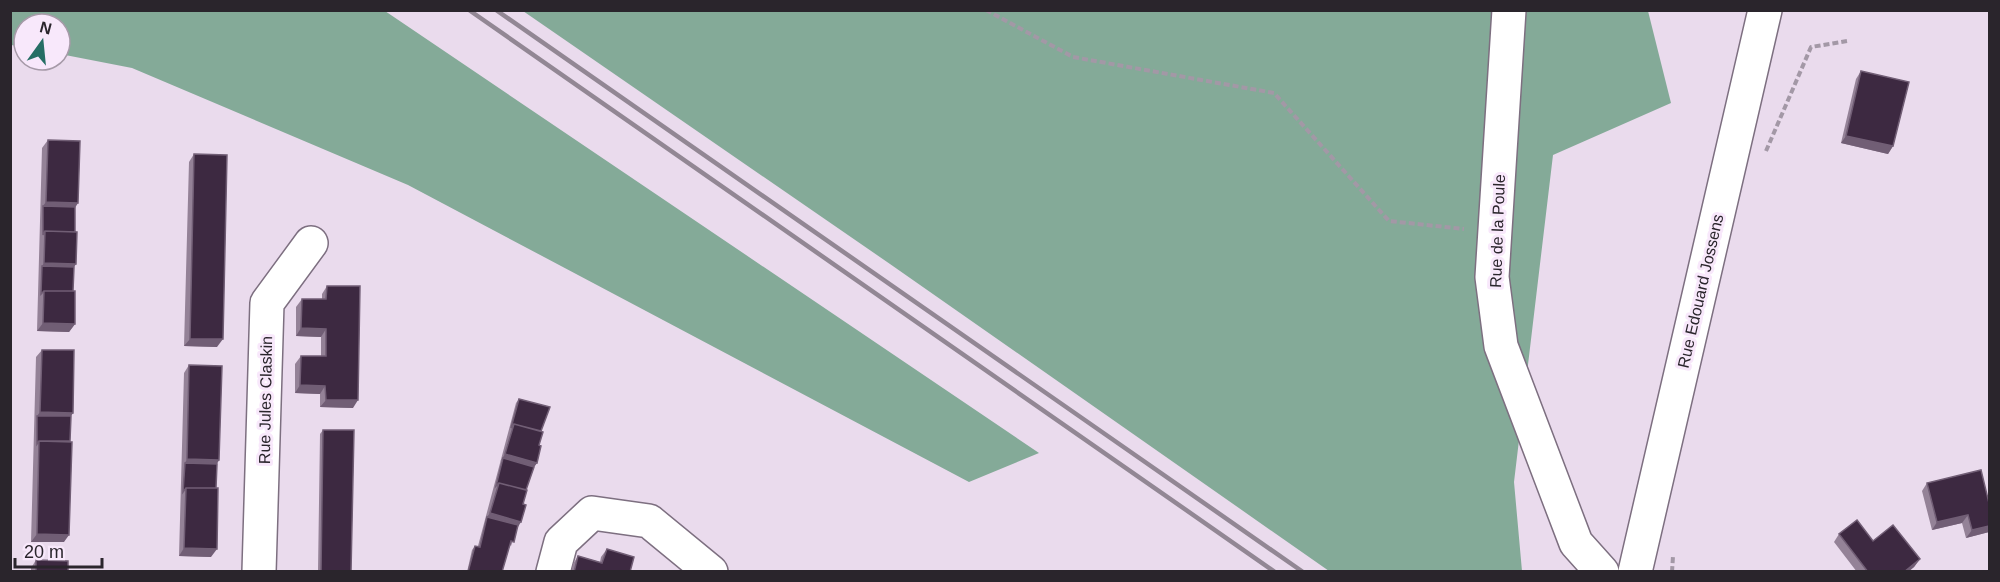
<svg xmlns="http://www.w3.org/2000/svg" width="2000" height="582" font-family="Arial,sans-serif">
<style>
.forest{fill:#84aa98}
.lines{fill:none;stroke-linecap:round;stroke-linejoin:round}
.minor-casing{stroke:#7d6f80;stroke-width:36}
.tertiary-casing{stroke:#7d6f80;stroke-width:36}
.path{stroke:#a398a6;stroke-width:4;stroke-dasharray:6 3;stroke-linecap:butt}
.minor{stroke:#fff;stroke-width:33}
.tertiary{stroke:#fff;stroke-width:33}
.rail{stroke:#928794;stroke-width:4.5}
.wall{fill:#948297}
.shaded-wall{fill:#715e75}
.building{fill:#3d2941;stroke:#715e75;stroke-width:1.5}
.labels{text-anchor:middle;stroke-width:6;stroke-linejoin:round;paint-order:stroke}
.street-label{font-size:16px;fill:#2a252c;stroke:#f8e8fb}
</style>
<rect width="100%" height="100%" fill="#eadbed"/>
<path class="forest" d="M10 11H385L1039 453 969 482 408 185 132 68 60 54V24H24V47L11 45Z
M523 11H1648L1671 103 1553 155 1514 482 1522 571H1329L890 264Z"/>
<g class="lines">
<defs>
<path id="minor" d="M1509 10 1492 277 1501 346 1576 543 1602 572
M259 572 267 303 311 243
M553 572 561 542 592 513 649 521 711 572"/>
<path id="tertiary" d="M1635 572 1765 10"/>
</defs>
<use href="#minor" class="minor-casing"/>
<use href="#tertiary" class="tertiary-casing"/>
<path class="path" d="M986 10 1073 57 1274 93 1389 221 1464 229
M1766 151 1811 47 1847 41
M1672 572 1673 556"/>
<use href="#minor" class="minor"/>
<use href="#tertiary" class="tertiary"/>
<path class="rail" d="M469 10 1275 572
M496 10 1303 572"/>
</g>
<path class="wall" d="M1861 71 1893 146 1888 154 1841 143 1856 79Z
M48 140 75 207V232L76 264 74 267 73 291 75 324 69 332 37 331 42 148Z
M194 154 217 347 184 346 189 162Z
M327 286 353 408 320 407V394L295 393V364L301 356H321V337L296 336V307L302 299H322V294Z
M42 350 73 413 71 416 64 542H31L36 357Z
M189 365 219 460 217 464 211 557 179 556 184 373Z
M519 399 541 431 537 463 534 467 526 490 518 525 511 546 510 545 502 572H467L472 550 475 546H478L516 403Z
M323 430 351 572H318L320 434Z
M1927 483 1989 532 1966 538 1962 523 1932 530 1922 491Z
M1839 534 1873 541 1920 559 1914 567 1908 572H1857L1834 542Z
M607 549 630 572H571L573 564 578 556 600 562 601 557Z
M36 560 68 572H31V568Z"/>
<path class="shaded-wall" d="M1846 136 1893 146 1888 154 1841 143Z
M46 202 78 203 73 211 43 206Z
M44 263 76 264 71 271 42 266Z
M43 323 75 324 69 332 37 331Z
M301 328 326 329 321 337 296 336Z
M190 339H223L217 347 184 346Z
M300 385 325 386 320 394 295 393Z
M326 400H358L353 408 320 407Z
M40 412 73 413 68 420 37 416Z
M505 454 537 463 531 471 503 458 500 462Z
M187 459 219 460 214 468 185 463Z
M490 513 521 522 516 530 487 517 484 521Z
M1968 515 1962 523 1932 530 1937 522Z
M1989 526V532L1966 538 1972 530Z
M37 534 69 535 64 542H31Z
M184 548 217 549 211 557 179 556Z
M1920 559 1914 567 1908 572H1904Z"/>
<path class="building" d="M1861 71 1909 82 1893 146 1846 136Z
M48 140 80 141 78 203 46 202Z
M194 154 227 155 223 339H190Z
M43 206 75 207V232L45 231 43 235Z
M45 231 77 232 76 264 44 263Z
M42 266 74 267 73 291H44L41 294Z
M327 286H360L358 400H326L325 386 300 385 301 356H326V329L301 328 302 299H326Z
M44 291H75V324L43 323Z
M42 350H74L73 413 40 412Z
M189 365 222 366 219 460 187 459Z
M519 399 550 407 541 431 514 424 511 428Z
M37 416H71L70 441H39L37 444Z
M514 424 543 432 539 445 541 446 537 463 505 454Z
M323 430H354L351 572H321Z
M39 441 72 442 69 535 37 534Z
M503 458 534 467 526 490 499 483 496 486Z
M185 463 217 464 216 488H186L183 492Z
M1981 470 1989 503V526L1972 530 1968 515 1937 522 1927 483Z
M499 483 527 490 523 504 526 505 521 522 490 513Z
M186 488H218L217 549 184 548Z
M487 517 518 525 514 542 511 541 502 572H468L475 546 480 547Z
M1857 520 1873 541 1893 525 1920 559 1904 572H1868L1839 534Z
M607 549 634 557 630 572H574L578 556 602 563Z
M36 560 68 561V572H36Z"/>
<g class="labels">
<g class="street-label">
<text transform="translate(1497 231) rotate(-88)" y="6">Rue de la Poule</text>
<text transform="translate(1700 291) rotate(-77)" y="6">Rue Edouard Jossens</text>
<text transform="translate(265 400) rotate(-89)" y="6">Rue Jules Claskin</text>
</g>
</g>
<rect width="2000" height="582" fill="none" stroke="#2a252c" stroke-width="24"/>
<g transform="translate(42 42) rotate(15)"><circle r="28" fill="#f8e8fb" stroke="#a69aa8" stroke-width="1.5"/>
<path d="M0-4.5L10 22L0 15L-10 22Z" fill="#266e65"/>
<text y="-9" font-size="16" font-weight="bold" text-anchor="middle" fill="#2a252c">N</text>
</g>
<path d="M15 558v9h87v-9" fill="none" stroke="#2a252c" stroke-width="3"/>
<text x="24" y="558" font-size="18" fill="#2a252c" stroke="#f8e8fb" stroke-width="4.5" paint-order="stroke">20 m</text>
</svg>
